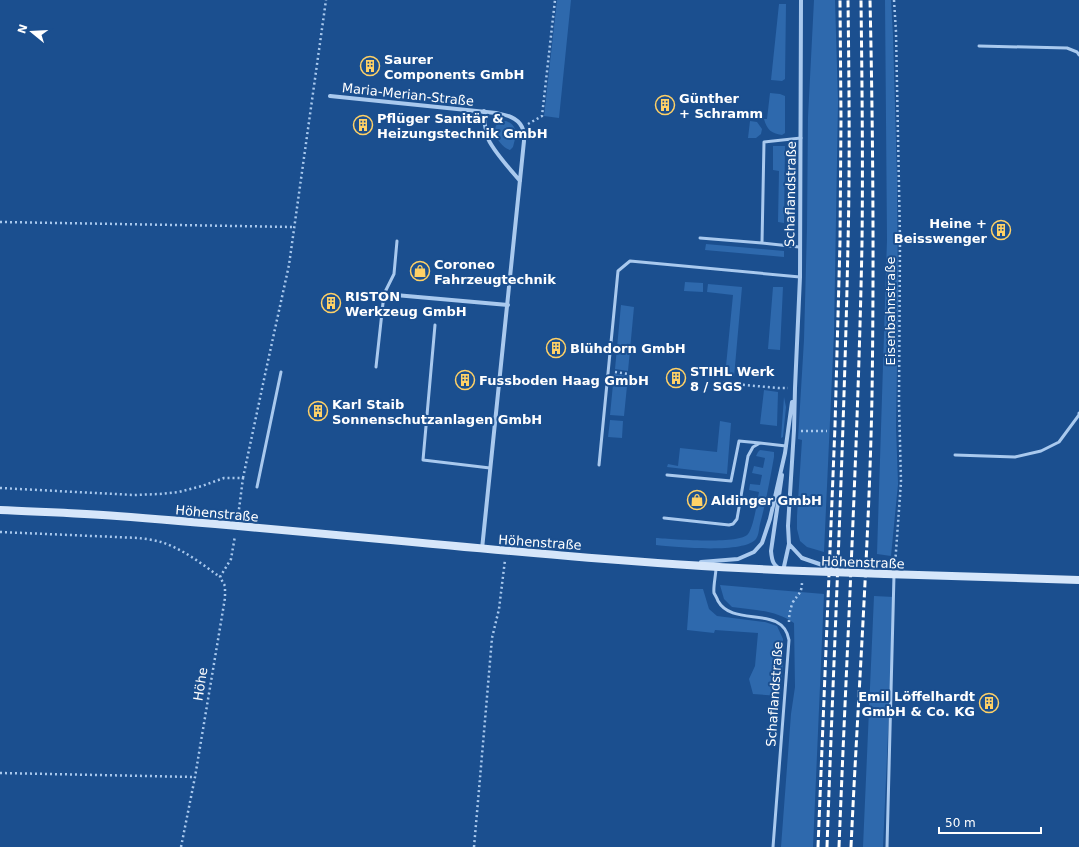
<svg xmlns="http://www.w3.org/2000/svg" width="1079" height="847" font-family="'DejaVu Sans',sans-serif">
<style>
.green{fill:#2e69ad}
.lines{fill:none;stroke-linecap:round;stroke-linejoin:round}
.path{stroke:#a9c9ee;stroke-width:2.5;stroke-dasharray:2 3;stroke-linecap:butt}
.lane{stroke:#a9c9ee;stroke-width:3}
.street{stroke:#a9c9ee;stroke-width:4}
.secondary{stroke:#d6e6fa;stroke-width:8}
.rail{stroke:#fff;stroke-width:3;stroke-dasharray:7 3;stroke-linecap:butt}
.street-bridge{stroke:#a9c9ee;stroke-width:4}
.secondary-bridge{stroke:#d6e6fa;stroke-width:8}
.labels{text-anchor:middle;stroke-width:4;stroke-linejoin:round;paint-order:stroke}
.poi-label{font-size:13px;font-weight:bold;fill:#fff;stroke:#1b4f8f;text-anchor:start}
.street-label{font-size:13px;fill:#fff;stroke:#1b4f8f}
</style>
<rect width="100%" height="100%" fill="#1b4f8f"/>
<path class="green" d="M557 0H571L559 118 544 116Z
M814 0H835L838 102 834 333 824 552 807 547 800 541 797 529V516L802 440 798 439 804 340 807 228 808 117Z
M885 0H891L893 36 897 177 898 295 896 427 898 484 891 556 877 554 887 240Z
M779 4H786L785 79 782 81 771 80Z
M770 93 780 94 785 96V133L782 135C771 133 767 130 764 119H767Z
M506 121C519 126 516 136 513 147L510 150C497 146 486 122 506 121Z
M750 121 757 122 762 129 761 134 756 138H748Z
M773 146H785L784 223 778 222 779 171 773 170Z
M706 244 784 251V257L705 250Z
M685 282 703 283V292L684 291Z
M708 284 742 287 734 377 725 376 733 295 707 292Z
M773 287H783L780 350 768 349Z
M621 305 634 307 628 371 615 369Z
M614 374 628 376 624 416 610 415Z
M764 390 778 392 777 426 760 424Z
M784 397 786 407 783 437 781 438Z
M610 420 623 421 622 438 608 437Z
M720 421 731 423 727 474 667 467 668 464 678 466 680 448 717 452Z
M760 450 774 452V457C770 479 766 502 760 524 759 528 759 535 756 539 744 554 675 547 656 545V538C672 539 739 545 748 534 754 526 757 502 759 492L749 490 750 484 760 485 762 475 752 473 754 466 763 468 765 458 756 456 758 452Z
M720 585 824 594 813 847H781L791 714 795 687 794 623C775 610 755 610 732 607L724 599Z
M690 589H703L709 609 717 616 765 622 777 626 783 639V664L780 696 753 694 749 679 755 666 758 633 715 630 714 633 687 630Z
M874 596 894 597 883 847H863Z"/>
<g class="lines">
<path class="path" d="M894 0 896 32 900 239 899 403 901 482 895 565
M528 124 542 116 555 0
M0 222 294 227
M615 372 629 374
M723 383 778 388H788
M801 431H827
M243 478 266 370 289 265 326 0
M0 488 134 495 160 494 179 492 202 486 224 478H243L238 517
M0 532 139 538C146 539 154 540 161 542 183 549 202 564 220 577
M789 622C789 616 790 609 793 602 799 593 802 593 802 581
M0 773 195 777
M181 847 195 777 225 598V586L220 577 231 559 235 536
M474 847 484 732 492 638 499 609 505 560"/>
<path class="lane" d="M979 46 1067 48 1077 52 1079 55
M700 238 762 243
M799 247 762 243 764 142 801 138
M435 325 423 460 490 468
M376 367 384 294 394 274 397 241
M955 455 1015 457 1041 451 1059 442 1079 415V413
M599 465 618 271 630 261 800 277
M667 475 731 481 739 441 760 443
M257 487 281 372
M664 518 729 525 733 524 737 519 748 456 753 447 760 443 786 446
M716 568C716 574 713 587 714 593 715 595 717 598 718 601 733 628 783 604 789 640L773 847
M887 847 894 575"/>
<path class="street" d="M801 0 800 277 795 388 794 430 788 526 789 544 802 558
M330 96 496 113C506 115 517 117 522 127 524 131 524 137 524 141L482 549
M484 111C484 120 485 128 487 136 491 149 511 170 520 181
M384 294 508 305
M782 475 771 551C772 562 773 565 783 571L789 544
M701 562 738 559 754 552 762 543 770 519 785 453 792 402"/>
<path class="secondary" d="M0 510C39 512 78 513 117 516 346 533 573 562 803 571
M885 574 1079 580"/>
<path class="rail" d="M818 847 835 426 840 242 841 118 840 0
M827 847C834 646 844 444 848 243 850 162 849 81 848 0
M839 847C847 646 858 444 862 243 863 162 862 81 861 0
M851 847C858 697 869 546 872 396 874 264 873 132 870 0"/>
<path class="street-bridge" d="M802 558 837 570"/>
<path class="secondary-bridge" d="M803 571 885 574"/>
</g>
<defs>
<symbol id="building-ring" viewBox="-11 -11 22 22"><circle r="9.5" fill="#1b4f8f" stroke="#ffd166" stroke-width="1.5"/><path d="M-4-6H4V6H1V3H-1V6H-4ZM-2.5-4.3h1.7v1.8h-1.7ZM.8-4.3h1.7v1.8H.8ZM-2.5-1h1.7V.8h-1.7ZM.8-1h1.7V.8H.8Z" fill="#ffd166"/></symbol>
<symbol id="shop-ring" viewBox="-11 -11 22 22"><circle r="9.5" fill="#1b4f8f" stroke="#ffd166" stroke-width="1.5"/><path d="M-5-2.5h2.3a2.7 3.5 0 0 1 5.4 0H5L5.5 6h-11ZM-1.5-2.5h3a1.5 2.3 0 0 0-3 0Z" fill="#ffd166"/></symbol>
</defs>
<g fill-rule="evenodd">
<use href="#building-ring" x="359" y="55" width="22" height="22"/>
<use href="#building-ring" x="654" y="94" width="22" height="22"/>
<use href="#building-ring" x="352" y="114" width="22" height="22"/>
<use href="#building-ring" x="990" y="219" width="22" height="22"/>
<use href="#shop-ring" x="409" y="260" width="22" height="22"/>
<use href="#building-ring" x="320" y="292" width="22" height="22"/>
<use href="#building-ring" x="545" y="337" width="22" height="22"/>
<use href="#building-ring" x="665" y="367" width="22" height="22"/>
<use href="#building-ring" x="454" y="369" width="22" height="22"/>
<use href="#building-ring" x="307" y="400" width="22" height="22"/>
<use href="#shop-ring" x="686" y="489" width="22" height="22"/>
<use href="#building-ring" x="978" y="692" width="22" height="22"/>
</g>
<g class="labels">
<g class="poi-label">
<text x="384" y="64">Saurer<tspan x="384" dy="15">Components GmbH</tspan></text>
<text x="679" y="103">Günther<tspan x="679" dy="15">+ Schramm</tspan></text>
<text x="377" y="123">Pflüger Sanitär &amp;<tspan x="377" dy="15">Heizungstechnik GmbH</tspan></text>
<text x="987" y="228" text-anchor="end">Heine +<tspan x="987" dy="15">Beisswenger</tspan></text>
<text x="434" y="269">Coroneo<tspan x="434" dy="15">Fahrzeugtechnik</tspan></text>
<text x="345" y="301">RISTON<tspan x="345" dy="15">Werkzeug GmbH</tspan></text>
<text x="570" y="353">Blühdorn GmbH</text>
<text x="690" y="376">STIHL Werk<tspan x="690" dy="15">8 / SGS</tspan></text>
<text x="479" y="385">Fussboden Haag GmbH</text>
<text x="332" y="409">Karl Staib<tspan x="332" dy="15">Sonnenschutzanlagen GmbH</tspan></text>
<text x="711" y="505">Aldinger GmbH</text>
<text x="975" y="701" text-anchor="end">Emil Löffelhardt<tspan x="975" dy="15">GmbH &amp; Co. KG</tspan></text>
</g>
<g class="street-label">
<text transform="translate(408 94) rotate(6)" y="5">Maria-Merian-Straße</text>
<text transform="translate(790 194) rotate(-89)" y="5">Schaflandstraße</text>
<text transform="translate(890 311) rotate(-90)" y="5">Eisenbahnstraße</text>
<text transform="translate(217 513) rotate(5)" y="5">Höhenstraße</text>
<text transform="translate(540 542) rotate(4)" y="5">Höhenstraße</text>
<text transform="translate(863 562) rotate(2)" y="5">Höhenstraße</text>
<text transform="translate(200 684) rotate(-81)" y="5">Höhe</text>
<text transform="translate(774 694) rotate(-86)" y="5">Schaflandstraße</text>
</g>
</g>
<g transform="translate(32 32) rotate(288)" stroke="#1b4f8f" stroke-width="3" paint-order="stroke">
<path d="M0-3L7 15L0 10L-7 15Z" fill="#ffffff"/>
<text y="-6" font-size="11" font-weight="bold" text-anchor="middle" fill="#ffffff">N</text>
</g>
<path d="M939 827v6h102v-6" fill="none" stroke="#ffffff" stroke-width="2"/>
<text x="945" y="827" font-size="12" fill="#ffffff" stroke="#1b4f8f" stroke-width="3" paint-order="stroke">50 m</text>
</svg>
